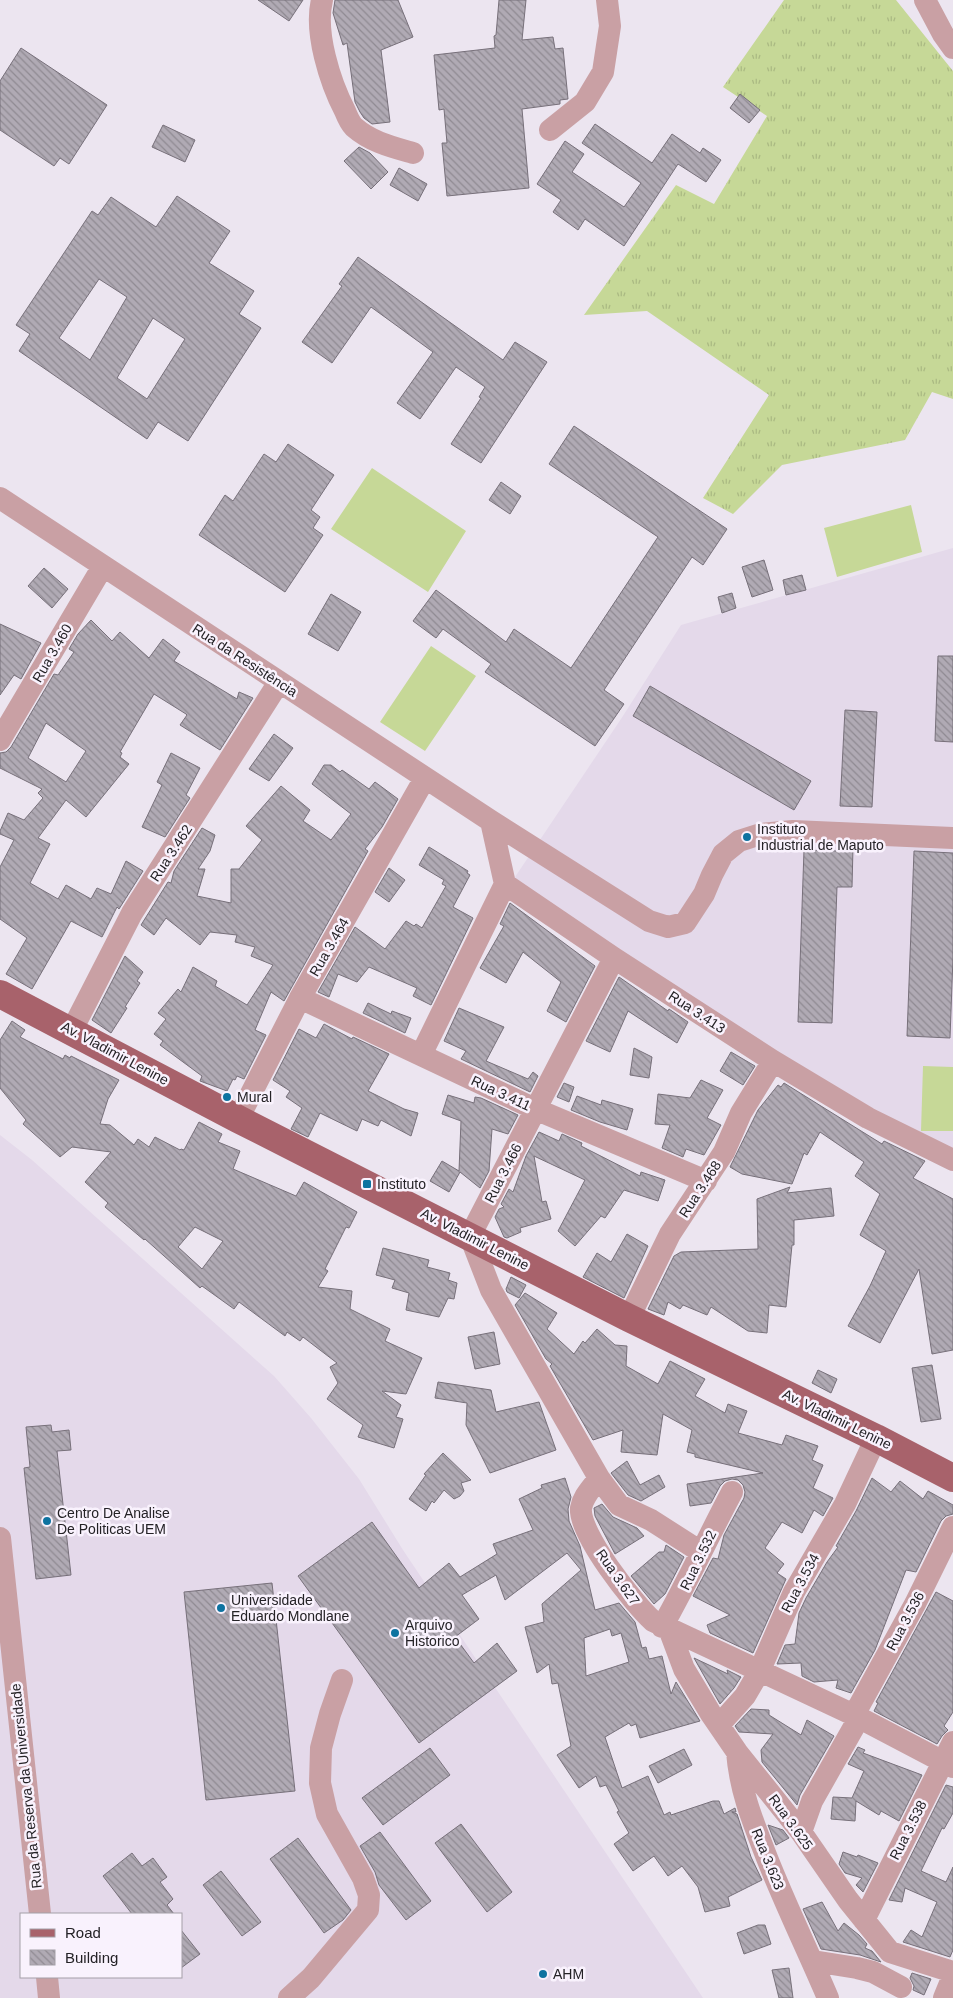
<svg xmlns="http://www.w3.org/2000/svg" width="953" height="1998" font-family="Arial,sans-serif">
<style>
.built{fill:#e4d9ea;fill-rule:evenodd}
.grass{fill:url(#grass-tufts)}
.pitch{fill:#c6d897}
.building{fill:url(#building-back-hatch);stroke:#77707a;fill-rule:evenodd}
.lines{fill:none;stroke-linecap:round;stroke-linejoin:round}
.minor{stroke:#c9a0a4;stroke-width:22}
.major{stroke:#a8626b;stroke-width:28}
.poi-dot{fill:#0e73a0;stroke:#f9f2fd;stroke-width:2}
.labels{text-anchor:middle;stroke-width:5;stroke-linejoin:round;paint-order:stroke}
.street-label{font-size:14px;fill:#242226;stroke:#f9f2fd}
.poi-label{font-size:14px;fill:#242226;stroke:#f9f2fd;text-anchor:start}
</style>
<defs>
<pattern id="grass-tufts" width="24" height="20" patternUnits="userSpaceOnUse" patternTransform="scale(1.25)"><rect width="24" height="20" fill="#c6d897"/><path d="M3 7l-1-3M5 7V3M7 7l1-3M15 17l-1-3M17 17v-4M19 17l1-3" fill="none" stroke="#aab982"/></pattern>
<pattern id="building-back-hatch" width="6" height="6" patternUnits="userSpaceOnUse" patternTransform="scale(1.25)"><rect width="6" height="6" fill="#b0aab4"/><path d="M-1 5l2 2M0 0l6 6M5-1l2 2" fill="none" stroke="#8f8a92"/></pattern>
</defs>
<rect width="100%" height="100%" fill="#ece5f0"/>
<path class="built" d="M953 548V1154L877 1118 511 883 621 719 681 625Z
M0 1135 32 1160 274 1376 311 1418 359 1479 403 1550 703 1998H0ZM21 1914H181V1977H21Z"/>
<path class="grass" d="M784 0H896L953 71V399L932 392 905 440 782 465 733 514 703 498 769 395 647 311 584 315 676 185 714 204 767 116 723 87Z"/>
<path class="pitch" d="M372 468 466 531 428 592 331 529Z
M911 505 922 552 837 577 824 528Z
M431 646 476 676 425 751 380 722Z
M923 1066 953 1067V1131H921Z"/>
<path class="building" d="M258 0H303L289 21Z
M335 0H398L413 37 381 50 390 122 372 124 364 118 360 112 355 102 347 43 343 45 333 13Z
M499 0H526L522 40 553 37 555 49 563 48 568 99 560 100V104L522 109 529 188 447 196 442 143H447L444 109 439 110 434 55 495 48 494 36 496 35Z
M21 48 107 105 69 164 60 158 54 166 0 130V81Z
M740 94 760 110 749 123 730 108Z
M595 124 652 163 672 134 700 153 703 148 721 160 706 182 678 164 624 246 585 219 578 230 553 212 561 200 537 184 565 141 584 154 572 172 624 207 641 183 582 143Z
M163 125 195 140 185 162 152 147Z
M359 147 370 153 388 172 371 189 344 161Z
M399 168 427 184 418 201 390 185Z
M177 196 230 231 209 263 254 291 239 314 261 328 188 441 158 422 147 439 19 351 30 334 16 325 92 211 98 215 111 197 156 227ZM99 279 127 297 90 360 59 338ZM153 318 185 339 147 399 117 378Z
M358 257 503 360 515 342 547 362 481 463 451 444 481 398 479 397 485 387 456 367 420 419 397 403 433 352 371 307 332 363 302 342 342 286 339 284Z
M574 426 727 529 703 565 692 557 604 690 624 704 595 746 485 672 491 664 443 629 436 638 413 621 436 590 506 642 514 629 571 668 658 537 549 464Z
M288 444 334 475 311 510 320 517 313 528 323 535 285 592 199 535 225 495 233 501 264 454 276 462Z
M501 482 521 496 510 514 489 500Z
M764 560 773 590 752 597 742 567Z
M44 568 68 589 52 608 28 586Z
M802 575 806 590 786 595 783 580Z
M732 593 736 608 722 613 718 597Z
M331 594 361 612 338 651 308 634Z
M91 620 112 641 120 632 149 658 163 639 180 652 174 661 237 699 239 692 253 698 220 750 180 725 187 715 186 714 154 694 120 752 122 753 120 757 129 764 86 817 66 800 38 838 50 844 30 883 58 899 66 885 91 899 97 888 111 894 126 861 143 871 119 909 117 907 102 937 71 921 32 989 6 974 27 938 0 919V867L14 840 0 834V831L8 813 24 820 43 798 38 793 42 789 0 768V753L6 752 11 747 54 674 58 675 74 652 69 649 78 634ZM46 723 86 751 66 782 28 758Z
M0 624 41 643 21 679 14 675 0 695Z
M938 656H953V742L935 741Z
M650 686 811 781 794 810 633 716Z
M845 710 877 712 872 807 840 806Z
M274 734 293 748 269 781 249 769Z
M171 753 200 768 186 795 190 798 165 837 142 827 162 785 157 782Z
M324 765H331L340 772 342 770 369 789 375 782 398 799 382 827 365 849 368 851 284 1001 271 992 255 1030 266 1035 244 1079 237 1076 235 1080 233 1079 227 1091 200 1081 202 1076 160 1045 163 1041 154 1034 166 1019 158 1013 178 989 181 992 193 967 217 981 215 986 247 1005 273 965 251 956 255 947 235 942 237 935 210 932 200 945 166 918 154 935 141 925 168 882 171 883 174 871 202 828 215 835 210 851 198 869H205L197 896 231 903V869H239L262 840 246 826 281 786 310 810 303 821 331 840 351 814 312 784Z
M837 846 853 847 852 887H837L832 1023 798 1022 804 850 837 851Z
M429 847 468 871 467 873 470 875 453 907 473 918 431 1005 413 996 417 988 369 967 357 982 338 974 329 997 318 992 355 927 385 949 406 921 414 926 416 924 422 928 446 886 442 884 444 880 419 865Z
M914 851 953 853V957L950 1038 907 1036Z
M389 868 405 880 389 902 375 892Z
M510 903 595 966 566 1022 547 1011 561 982 523 952 506 983 480 968 504 926 500 924Z
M125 956 143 972 137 981 140 983 125 1007 127 1008 111 1033 92 1020Z
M619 977 668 1011 669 1009 688 1022 677 1043 628 1011 610 1052 586 1041Z
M368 1003 391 1014 392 1011 411 1018 405 1033 363 1013Z
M459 1008 504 1027 486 1061 528 1079 533 1072 538 1076 530 1092 461 1059 466 1051 444 1041Z
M12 1021 25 1030 20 1037 63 1059 65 1055 70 1058 71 1056 119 1080 108 1099 100 1124 110 1125 134 1145 138 1139 149 1147 155 1137 180 1150 181 1149 184 1150 199 1122 222 1134 218 1142 240 1151 233 1169 296 1196 304 1182 357 1212 349 1228 346 1227 325 1269 328 1271 318 1287 352 1291 350 1309 390 1329 385 1341 422 1358 406 1394 382 1391 401 1405 396 1417 403 1419 394 1448 358 1437 363 1425 327 1399 338 1383 330 1367 337 1363 303 1337 300 1341 287 1332 285 1336 239 1302 234 1309 202 1286 200 1288 145 1239 144 1240 105 1207 108 1203 85 1182 111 1152 72 1147 60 1157 23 1124 26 1120 0 1088V1040ZM195 1227 223 1241 202 1269 178 1247Z
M324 1024 352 1039 353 1037 389 1054 368 1091 404 1109 418 1113 411 1136 381 1120 378 1126 362 1119 357 1131 320 1113 308 1137 291 1129 302 1108 286 1097 290 1091 273 1080 299 1029 316 1038Z
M634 1048 652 1057 649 1078 630 1075Z
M731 1052 755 1066 743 1085 720 1071Z
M701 1080 723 1090 707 1118 721 1125 704 1155 686 1149 683 1157 662 1148 670 1125 655 1124 658 1094 690 1098Z
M564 1083 574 1087 569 1102 557 1097Z
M784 1083 882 1144 884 1141 925 1161 913 1178 953 1199V1350L932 1354 919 1269 880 1343 848 1326 870 1286 886 1251 860 1235 880 1194 855 1176 864 1162 820 1132 807 1155 804 1153 792 1184 742 1174 730 1167 758 1110 778 1085 781 1087Z
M448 1095 474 1103 475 1097 481 1098 518 1115 508 1134 492 1129 489 1171 480 1188 460 1172 449 1192 430 1181 442 1161 459 1171 461 1121 442 1114Z
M577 1096 601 1105 602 1100 633 1109 627 1130 600 1122 571 1110Z
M539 1132 559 1141 562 1134 582 1143 581 1146 640 1176 641 1172 665 1180 658 1201 624 1190 605 1218 601 1216 575 1246 558 1231 585 1180 534 1156 542 1202 546 1201 551 1219 520 1228 521 1232 507 1238 504 1237 495 1217 499 1209 504 1207 501 1204 509 1189 513 1192 526 1156Z
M790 1187 787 1193 831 1188 834 1216 794 1220V1245H792L786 1307 769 1305 767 1333 748 1331 711 1307 707 1315 683 1305 680 1309 668 1302 664 1315 648 1309 674 1256 681 1252 758 1249 757 1199Z
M627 1234 648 1246 624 1298 583 1277 597 1253 611 1262Z
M383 1248 429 1260 427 1267 450 1273 448 1280 457 1283 454 1299 448 1298 439 1317 406 1310 409 1293 392 1288 395 1280 376 1275Z
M511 1277 526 1285 519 1298 507 1292 506 1289Z
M525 1293 557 1313 547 1329 574 1354 583 1341 585 1343 597 1329 615 1345 627 1346 626 1366 658 1384 670 1361 705 1379 695 1396 725 1413 728 1404 747 1411 738 1433 782 1445 786 1435 818 1446 812 1460 823 1465 813 1488 833 1498 823 1516 814 1510 802 1533 782 1522 765 1548 784 1564 777 1573 786 1579 753 1653 710 1633 707 1625 730 1615 693 1596 713 1558 718 1559 724 1535 744 1498 745 1492 743 1485 738 1480 732 1479 725 1481 720 1486 711 1503 690 1506 687 1484 763 1473 695 1457V1454L687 1452 692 1430 663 1414 657 1455 621 1452 623 1430 593 1440 550 1366 552 1364 546 1359 515 1305Z
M494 1332 500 1364 475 1369 468 1337Z
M932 1365 941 1419 921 1422 912 1368Z
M818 1370 837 1379 831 1393 812 1383Z
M438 1382 491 1390 496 1412 539 1402 556 1450 490 1473 466 1425 467 1403 435 1398Z
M51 1425 52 1432 69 1430 71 1450 57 1451 71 1575 36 1579 24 1468 30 1467 26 1427Z
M443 1453 471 1480 461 1483 464 1491 460 1496 454 1499 444 1490 434 1503 432 1501 426 1511 409 1499 426 1475 424 1474Z
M627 1461 640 1485 659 1475 665 1487 641 1501 628 1495 611 1473Z
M565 1478 571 1497 568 1509 569 1521 580 1546 595 1610 619 1603 635 1622 642 1648 646 1647 649 1659 662 1656 671 1694 676 1682 700 1721 640 1738 636 1724 631 1726 629 1723 605 1737 622 1788 648 1776 664 1815 670 1812 671 1815 713 1801H719L724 1814 735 1808 736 1812H732L737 1814 751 1857 762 1880 728 1897 730 1906 705 1912 698 1887 682 1866 668 1876 654 1856 633 1871 614 1844 629 1833 617 1812 619 1811 606 1785 600 1787 596 1776 579 1788 557 1755 571 1746 558 1683 552 1684 549 1664 537 1673 525 1627 544 1622 542 1604 581 1570 567 1553 505 1600 496 1575 462 1595 479 1619 455 1637 474 1663 497 1643 517 1671 419 1743 298 1576 372 1522 419 1588 449 1563 460 1577 497 1554 493 1544 533 1530 519 1499 542 1488 541 1485ZM610 1629 612 1636 621 1633 629 1662 586 1676 584 1638Z
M872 1478 891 1492 900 1481 923 1499 928 1491 953 1505V1514L946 1516 941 1521 916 1572 906 1570 875 1650 851 1693 836 1688 838 1680 814 1682 802 1676 801 1663 777 1664 785 1645 795 1644 799 1613 806 1598 827 1562 838 1547 836 1546 856 1511Z
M602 1504 613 1517 637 1528 644 1536 615 1554 595 1516 594 1508Z
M666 1545 684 1557 665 1594 654 1604 631 1576 659 1552H664Z
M272 1583 295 1791 206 1800 184 1592Z
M936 1592 953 1601V1712L944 1726 948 1730 942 1736 937 1744 874 1711 878 1703 876 1702Z
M694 1658 728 1674 727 1670 741 1677 734 1688 720 1704Z
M751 1709 769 1710V1715L801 1735 807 1720 834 1736 800 1795 797 1805 762 1762 761 1750 773 1734 739 1732 735 1726Z
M858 1747 865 1750 863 1753 922 1775 899 1821 881 1811 879 1815 856 1801 855 1821 831 1819 833 1797 852 1798 864 1771 848 1764Z
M430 1748 450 1775 383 1825 362 1798Z
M684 1749 692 1765 658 1783 649 1766Z
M946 1785 953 1787V1813L944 1829 942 1828 921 1871 946 1882 953 1867V1950L950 1957 903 1942 911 1930 922 1937 937 1902 905 1888 902 1902 889 1900Z
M461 1824 512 1892 487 1912 435 1843Z
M768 1825 783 1830 789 1838 776 1845Z
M380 1832 431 1901 406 1920 379 1885 375 1872 360 1846Z
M298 1838 351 1910 343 1920 324 1933 270 1859Z
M843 1852 857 1857 858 1855 878 1863 863 1892 856 1885 862 1878 845 1873 839 1864Z
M132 1853 142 1866 153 1858 167 1877 160 1882 173 1899 167 1905 174 1914H132L103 1876Z
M221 1871 261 1922 242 1936 203 1885Z
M822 1902 838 1931 844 1923 859 1935 867 1944 865 1948 872 1951 881 1962 860 1955 821 1949 803 1909Z
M758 1925H765L771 1944 744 1954 737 1933Z
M181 1930 200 1954 181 1968Z
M789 1968 793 1998H779L772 1970Z
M912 1973 931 1979 924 1995 913 1990 914 1986 910 1978Z"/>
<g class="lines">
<path class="minor" d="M322 0C314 32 330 82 345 111 347 116 350 123 354 127 371 142 392 147 413 153
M925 0 943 34 953 48
M550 130 585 102 603 72 610 26 607 0
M0 498 491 821 649 921 668 927 685 923 704 894 712 875 723 854 739 841 761 834 793 831 953 838
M0 740 103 566
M491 821 505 884 614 958 773 1061 868 1118 953 1160
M614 958 470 1236 491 1290 599 1478 619 1505 651 1520 701 1552
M300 998 535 1109 706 1181
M72 1030 132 913 279 682
M421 1055 505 884
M238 1119 300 998 425 778
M629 1318 670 1234 724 1152 741 1113 773 1061
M599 1478C592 1488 583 1496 581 1508 578 1533 634 1604 653 1621L854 1715 953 1767
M0 1538 40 1914
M662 1627C687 1583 708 1537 732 1492
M669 1629 684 1669 711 1714 737 1752 801 1832 848 1900 890 1952 953 1972
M854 1715 915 1604 953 1527
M719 1725 745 1696 759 1672 794 1592 845 1504 876 1438
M737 1752C740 1791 753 1822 767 1858 786 1906 808 1951 828 1998
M801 1832 812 1801 859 1718
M864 1920 953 1742
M813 1961 857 1968 873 1972 901 1987
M47 1977 49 1998
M289 1998 311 1978 368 1910 369 1895 363 1878 327 1814 320 1783 321 1748 330 1714 342 1680
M944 1998 953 1976"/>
<path class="major" d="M0 994 238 1119 629 1318 876 1438 953 1478"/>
</g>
<g class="poi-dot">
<circle cx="747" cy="837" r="5"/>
<circle cx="227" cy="1097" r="5"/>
<rect x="362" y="1179" width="10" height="10" rx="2.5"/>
<circle cx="47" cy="1521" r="5"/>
<circle cx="221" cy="1608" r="5"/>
<circle cx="395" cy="1633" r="5"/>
<circle cx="543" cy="1974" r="5"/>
</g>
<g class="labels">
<g class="street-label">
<text transform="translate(52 653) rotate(-60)" y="5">Rua 3.460</text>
<text transform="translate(245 660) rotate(33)" y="5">Rua da Resistência</text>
<text transform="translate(171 853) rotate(-57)" y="5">Rua 3.462</text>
<text transform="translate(329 947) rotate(-60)" y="5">Rua 3.464</text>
<text transform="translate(697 1012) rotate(33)" y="5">Rua 3.413</text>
<text transform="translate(115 1053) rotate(28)" y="5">Av. Vladimir Lenine</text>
<text transform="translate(501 1093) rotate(25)" y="5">Rua 3.411</text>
<text transform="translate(503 1173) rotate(-63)" y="5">Rua 3.466</text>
<text transform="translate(700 1189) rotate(-57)" y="5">Rua 3.468</text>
<text transform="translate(475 1239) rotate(27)" y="5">Av. Vladimir Lenine</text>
<text transform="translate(837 1419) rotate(26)" y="5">Av. Vladimir Lenine</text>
<text transform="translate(698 1560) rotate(-64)" y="5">Rua 3.532</text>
<text transform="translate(618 1577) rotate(55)" y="5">Rua 3.627</text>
<text transform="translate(800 1583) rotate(-62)" y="5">Rua 3.534</text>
<text transform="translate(905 1621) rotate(-62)" y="5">Rua 3.536</text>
<text transform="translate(26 1786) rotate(-96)" y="5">Rua da Reserva da Universidade</text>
<text transform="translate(791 1822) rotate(54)" y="5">Rua 3.625</text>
<text transform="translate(908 1830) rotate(-63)" y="5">Rua 3.538</text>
<text transform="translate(768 1859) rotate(68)" y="5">Rua 3.623</text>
</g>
<g class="poi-label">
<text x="757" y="834">Instituto<tspan x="757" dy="16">Industrial de Maputo</tspan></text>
<text x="237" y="1102">Mural</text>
<text x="377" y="1189">Instituto</text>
<text x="57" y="1518">Centro De Analise<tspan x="57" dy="16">De Politicas UEM</tspan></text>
<text x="231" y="1605">Universidade<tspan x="231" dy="16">Eduardo Mondlane</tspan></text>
<text x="405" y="1630">Arquivo<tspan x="405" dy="16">Historico</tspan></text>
<text x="553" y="1979">AHM</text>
</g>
</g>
<rect x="20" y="1913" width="162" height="65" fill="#f9f2fd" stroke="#a49fa7"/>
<rect x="30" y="1929" width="25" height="8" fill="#a8626b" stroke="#a49fa7"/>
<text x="65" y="1938" font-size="15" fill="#242226">Road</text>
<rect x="30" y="1950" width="25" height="15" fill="url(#building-back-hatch)" stroke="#a49fa7"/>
<text x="65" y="1963" font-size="15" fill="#242226">Building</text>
</svg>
